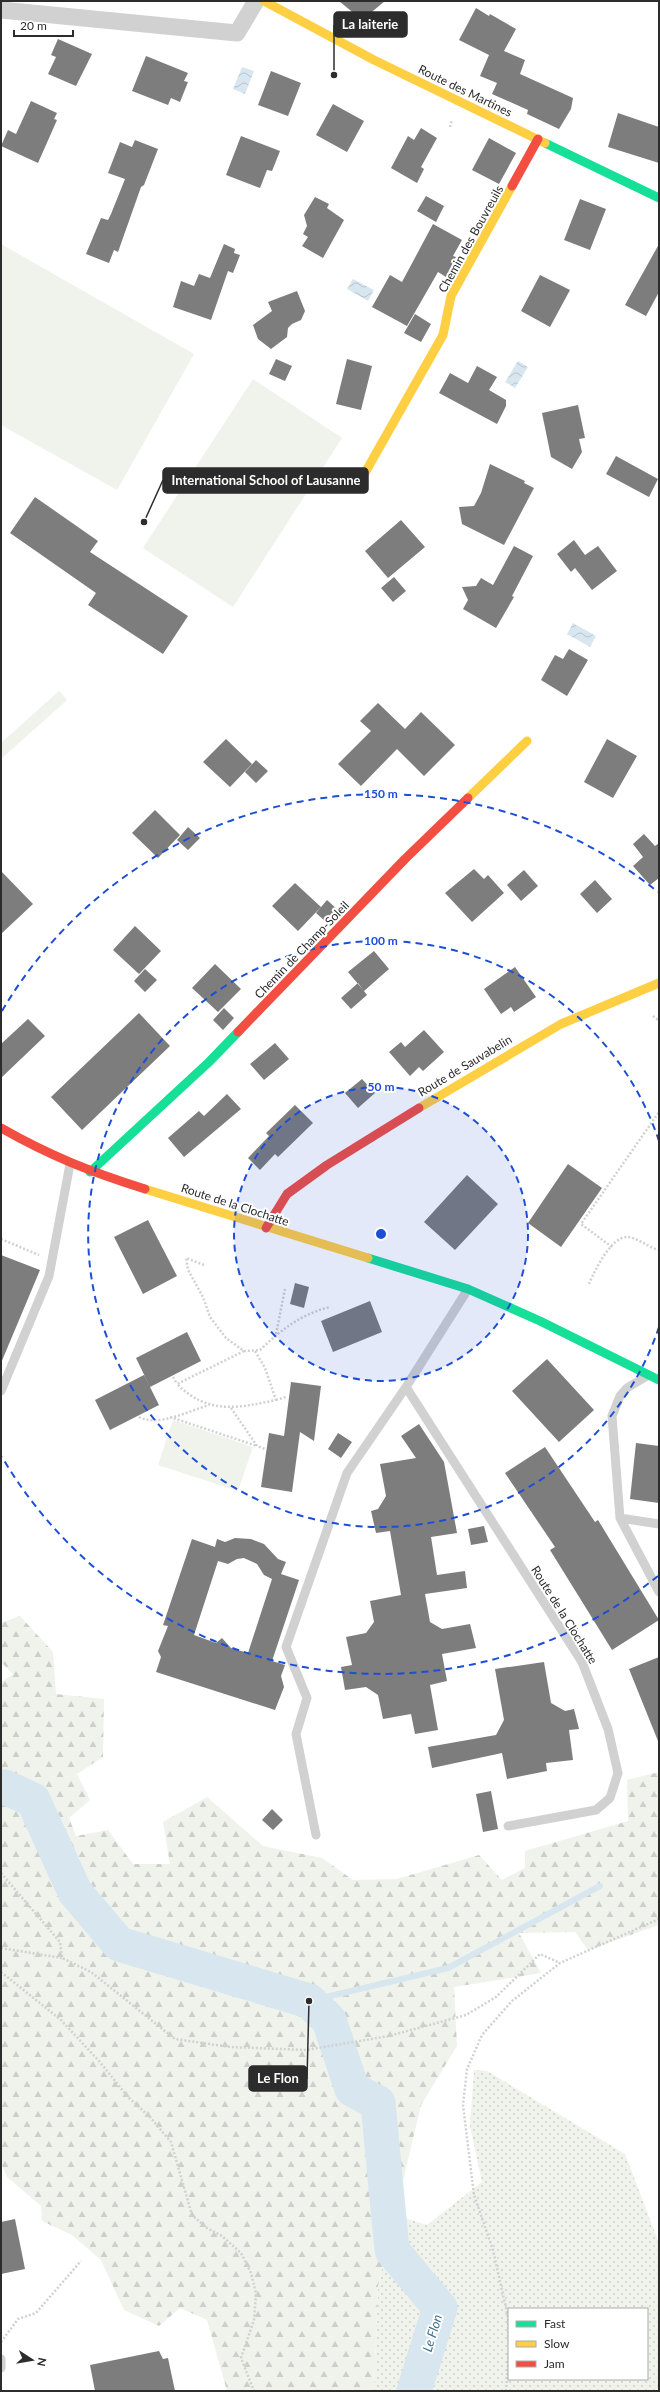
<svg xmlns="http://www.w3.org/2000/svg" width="660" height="2392" font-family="Lato,sans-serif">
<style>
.grass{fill:url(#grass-dots);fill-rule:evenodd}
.forest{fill:url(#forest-firs)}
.pitch{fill:#eff3eb}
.water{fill:url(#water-waves)}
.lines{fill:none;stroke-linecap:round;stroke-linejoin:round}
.stream{stroke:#d7e6ef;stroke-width:6}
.river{stroke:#d7e6ef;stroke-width:35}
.building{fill:#7d7d7d;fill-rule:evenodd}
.path{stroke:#d1d1d1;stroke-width:2.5;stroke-dasharray:2 2;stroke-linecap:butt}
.lane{stroke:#d1d1d1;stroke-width:9}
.street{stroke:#d1d1d1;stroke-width:17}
.fast{stroke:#16e098;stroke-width:9}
.slow{stroke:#ffcf43;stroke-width:9}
.jam{stroke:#f24e42;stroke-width:9}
.ring{fill:none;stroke:#1d4ed8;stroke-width:2;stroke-dasharray:7 5}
.labels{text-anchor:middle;stroke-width:4;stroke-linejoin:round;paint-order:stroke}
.street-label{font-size:12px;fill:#2c2c2c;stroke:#fff}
.water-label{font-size:13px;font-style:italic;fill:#3f6d88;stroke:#fff}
.centre{fill:#1d4ed8;stroke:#fff;stroke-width:2}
.ring-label{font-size:12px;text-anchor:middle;font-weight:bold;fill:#1d4ed8;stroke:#fff;stroke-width:4;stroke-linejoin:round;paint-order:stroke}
.leader{fill:none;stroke:#2c2c2c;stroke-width:1.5}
.callout-dot{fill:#2c2c2c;stroke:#fff;stroke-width:1.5}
.callout{fill:#2c2c2c;stroke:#2c2c2c;stroke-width:1.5}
.callout-label{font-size:13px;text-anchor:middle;font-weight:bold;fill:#fff}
</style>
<defs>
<pattern id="grass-dots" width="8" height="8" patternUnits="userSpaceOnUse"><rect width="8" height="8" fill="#eff3eb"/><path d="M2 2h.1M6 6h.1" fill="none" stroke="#cdd0ca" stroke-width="1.8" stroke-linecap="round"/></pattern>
<pattern id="forest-firs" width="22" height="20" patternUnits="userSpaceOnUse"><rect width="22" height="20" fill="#eff3eb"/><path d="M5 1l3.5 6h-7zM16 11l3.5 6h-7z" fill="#cdd0ca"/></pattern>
<pattern id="water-waves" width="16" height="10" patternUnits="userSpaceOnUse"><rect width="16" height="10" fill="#d7e6ef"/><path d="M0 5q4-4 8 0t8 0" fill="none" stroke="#b9c5cd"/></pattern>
</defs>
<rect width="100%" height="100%" fill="#fff"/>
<path class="grass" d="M474 2070 487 2071 625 2154 659 2243V2391H374L378 2286 395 2215 427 2225 482 2182 470 2126ZM509 2309H647V2379H509Z"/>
<path class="forest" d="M20 1616 53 1652 56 1694 104 1699 103 1757 77 1774 90 1800 69 1818 76 1836 108 1830 133 1864H170L163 1822 207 1797 263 1846 322 1858 353 1880 397 1879 479 1855 502 1880 525 1868V1851L628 1821 627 1780 659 1772V1925L588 1950 575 1932 519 1933 541 1973 454 1987 457 2046 421 2105 378 2286 374 2391H227L207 2320 180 2308 159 2326 124 2310 101 2260 72 2235 42 2221 41 2206 7 2177 1 2163V1681L2 1682 13 1674 1 1662V1623Z"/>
<path class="pitch" d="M1 244 194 354 117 490 1 425Z
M253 379 342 438 233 607 143 548Z
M59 691 67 700 1 759V743Z
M173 1420 253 1447 238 1491 158 1465Z"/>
<path class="water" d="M242 67 254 71 245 94 233 89Z
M353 279 374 290 368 301 347 289Z
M518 361 528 367 515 388 505 382Z
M573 623 596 636 590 647 567 634Z"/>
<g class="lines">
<path class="stream" d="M309 2001 448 1968 600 1886"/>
<path class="river" d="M1 1787H5L33 1800 75 1892 119 1944 309 2001 329 2020 352 2089 378 2103 392 2250 440 2308 414 2391"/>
</g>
<path class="building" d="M339 1H385L362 20Z
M476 8 489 16 490 14 516 29 504 51 525 60 520 74 573 98 571 109 559 129 527 114 528 110 492 94 497 83 480 76 489 55 459 40Z
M58 39 92 54 76 86 48 74 56 57 51 55Z
M146 56 188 73 184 81 188 82 180 102 171 98 168 105 132 91Z
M271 71 301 83 288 116 258 105Z
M31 101 57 113 54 119 57 120 38 163 1 146 8 130 16 134Z
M333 104 364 121 347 152 316 135Z
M618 113 659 127V163L608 147Z
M421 128 437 138 421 167 424 169 417 183 391 168 408 136 414 140Z
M241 136 280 151 272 171 267 170 260 188 226 175Z
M489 138 516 153 499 184 472 170Z
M135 140 158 149 144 185 141 187 118 252 114 250 109 263 86 254 101 218 108 220 111 214 125 179 108 173 120 142 132 147Z
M426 196 444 206 436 222 417 211Z
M315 197 329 204 327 208 344 220 323 258 302 246 308 237 303 234 307 226 304 215Z
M580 199 606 209 590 250 564 240Z
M433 224 462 240 453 256 456 257 446 277 438 272 407 326 372 307 390 275 402 282Z
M224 244 235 249 234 253 240 255 233 273 228 271 211 320 173 307 181 281 194 286 199 274 210 278Z
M659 244V292L646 316 625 305Z
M540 275 570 290 550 327 521 311Z
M297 291 305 311 301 320 292 324 288 328 287 337 271 349 258 339 253 325 272 311 268 302Z
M415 314 431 324 421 342 404 333Z
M276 359 292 366 285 381 269 374Z
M347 359 372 366 361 410 336 404Z
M477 366 497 377 489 390 506 400V406L497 424 439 393 450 373 468 383Z
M578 405 585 438 579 439 582 452 572 469 551 457 542 413Z
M616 456 658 479 649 497 606 474Z
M490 464 525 481 524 483 534 488 504 545 462 524 459 507 474 506 481 493Z
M35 497 98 541 90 552 188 616 163 654 88 605 96 593 10 533Z
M401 520 425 547 388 578 365 551Z
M574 540 585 555 598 546 617 571 592 590 575 568 571 572 557 554Z
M514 546 533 556 512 596 514 597 496 628 463 609 468 600 462 587 476 586 481 578 493 585Z
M394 577 406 591 393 602 381 588Z
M569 649 588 660 567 696 541 680 555 655 563 659Z
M378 703 405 729 421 712 455 745 424 776 397 749 361 786 338 764 371 731 360 721Z
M226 739 252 764 230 787 203 762Z
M607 739 637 756 613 798 584 782Z
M256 760 268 771 256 783 245 772Z
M155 810 180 835 158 858 132 833Z
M188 827 200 838 188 850 177 840Z
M644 834 655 846 659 843V878L650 885 633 866 643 857 633 844Z
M474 869 484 879 488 875 504 893 472 922 445 893Z
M524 870 538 886 521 901 507 885Z
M1 871 33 904 1 934Z
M595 880 612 899 597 913 580 894Z
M295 883 321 907 298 931 272 906Z
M327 900 338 910 326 922 316 913Z
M135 926 161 951 139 974 113 950Z
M374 951 389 969 364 991 348 972Z
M215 964 241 989 218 1012 192 988Z
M515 967 536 997 514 1012 511 1007 501 1014 484 989Z
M145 969 157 980 145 992 134 981Z
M358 983 367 995 351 1009 341 998Z
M224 1008 234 1018 223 1030 213 1020Z
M139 1013 170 1046 82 1130 51 1097Z
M28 1019 45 1036 1 1078V1044Z
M424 1030 444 1052 423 1071 419 1067 410 1076 389 1052 401 1042 405 1047Z
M275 1043 289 1059 264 1080 250 1064Z
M362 1079 375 1093 358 1108 345 1093Z
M227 1094 241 1109 184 1157 168 1138 199 1111 204 1116Z
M295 1105 313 1123 278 1157 275 1154 260 1170 248 1158 269 1136 266 1133Z
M568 1164 602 1188 561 1247 528 1223Z
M467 1175 498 1204 455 1250 424 1222Z
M148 1220 177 1276 143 1294 114 1237Z
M1 1255 40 1270 1 1363Z
M295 1283 309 1287 304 1308 290 1304Z
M370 1301 382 1332 333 1352 321 1321Z
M187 1332 201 1361 150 1387 136 1358Z
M547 1359 594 1410 559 1442 512 1391Z
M144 1375 159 1405 110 1430 95 1400Z
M291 1382 321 1386 314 1441 300 1432 292 1492 261 1487 269 1433 284 1436Z
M419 1424 444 1462 457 1533 431 1537 437 1575 465 1571 467 1588 425 1594 430 1622 442 1629 470 1624 476 1648 442 1654 447 1681 430 1685 438 1730 415 1734 411 1714 383 1719 378 1695 366 1687 345 1690 341 1667 352 1665 346 1637 366 1633 374 1622 370 1601 401 1595 390 1531 376 1533 371 1511 378 1509 386 1496 380 1464 416 1458 401 1436Z
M338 1433 352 1442 341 1458 328 1449Z
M636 1443 659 1446V1503L630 1499Z
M545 1447 595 1522 598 1520 659 1620 612 1650 550 1550 555 1547 505 1473Z
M484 1526 488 1542 471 1545 468 1529Z
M235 1538 251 1539 264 1544 278 1559 286 1562 281 1574 299 1580 272 1661 285 1665 281 1676 284 1687 275 1710 156 1672 161 1657 158 1651 168 1626 163 1625 192 1539 215 1547 217 1539 225 1542ZM244 1558 257 1564 264 1575 272 1579 248 1653 231 1648 222 1638 216 1643 194 1635 218 1561 228 1564 237 1559Z
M659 1657V1741H658L629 1669Z
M544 1662 551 1703 565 1711 574 1709 579 1729 569 1730 573 1760 546 1763 547 1771 507 1779 502 1753 432 1768 428 1747 496 1735 504 1720 495 1669Z
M491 1791 498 1829 483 1832 476 1794Z
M272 1809 283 1820 273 1830 262 1820Z
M15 2219 25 2269 1 2274V2222Z
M159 2351 163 2359 168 2358 175 2391H95L90 2365Z"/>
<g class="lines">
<path class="path" d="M450 127 452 120
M653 1016 659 1021
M1 1239 39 1255
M612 1247 581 1224 659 1112
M204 1265 186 1258 188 1270 203 1297 210 1317 226 1338 244 1351 260 1350C281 1330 301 1314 330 1307
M589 1284C595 1270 611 1237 627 1237 637 1237 649 1248 659 1250
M276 1334 285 1289
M244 1351 177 1384C208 1415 238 1408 276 1400L265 1368 255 1351
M173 1377 177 1384
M276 1400 286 1397
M231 1408 257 1446 265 1449
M139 1417C158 1427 189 1411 209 1405
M170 1417 257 1446
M1 1873 60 1942 62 1958 91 1972 175 2039 230 2047 306 2050 389 2036 466 2015 496 1997 540 1954 560 1963
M1 1948 62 1958
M1 1972 61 2020 99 2061 128 2097 150 2117 171 2142 192 2215 207 2228 222 2236 241 2253 251 2273 256 2293 254 2320 241 2358 254 2391
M1 2342 18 2319 36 2313 81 2261
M509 2345 508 2317 493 2250 474 2195 463 2105 467 2069 482 2035 512 2001 560 1963 659 1919
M506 2391 509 2350"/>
<path class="lane" d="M647 1376 627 1388 620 1396 612 1416 620 1518 659 1524
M406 1387 582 1662 608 1729 618 1773 610 1798 596 1810 508 1826
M1 1391 49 1276 70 1164
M620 1518 659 1592
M316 1835 296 1734 307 1698 286 1647 347 1473 406 1387 468 1289
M1 2359V2368"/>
<path class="street" d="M1 10 237 33 256 1"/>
<path class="fast" d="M545 143 659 198
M90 1172 209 1062 238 1032
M368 1258 468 1289 540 1321 659 1380"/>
<path class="slow" d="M264 1 374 60 545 143
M362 478 443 335 451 296 512 186
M468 798 527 741
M419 1108 561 1024 659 983
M145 1189 368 1258"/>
<path class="jam" d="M512 186 538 139
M238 1032 405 859 468 798
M1 1128C50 1156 91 1172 145 1189
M266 1228 287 1194 327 1165 419 1108"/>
</g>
<circle cx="381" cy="1234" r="147" fill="#1d4ed8" fill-opacity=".12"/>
<g class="ring">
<circle cx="381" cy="1234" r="147"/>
<path d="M659 1327A293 293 0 1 1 659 1141"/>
<path d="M658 1576A440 440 0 0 1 2 1457M2 1011A440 440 0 0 1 658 892"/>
</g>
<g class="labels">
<g class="street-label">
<text transform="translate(465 91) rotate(26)" y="4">Route des Martines</text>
<text transform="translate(471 239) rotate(-61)" y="4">Chemin des Bouvreuils</text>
<text transform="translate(302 950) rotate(-46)" y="4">Chemin de Champ-Soleil</text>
<text transform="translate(465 1066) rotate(-31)" y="4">Route de Sauvabelin</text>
<text transform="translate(235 1205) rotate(18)" y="4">Route de la Clochatte</text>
<text transform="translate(564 1615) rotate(58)" y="4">Route de la Clochatte</text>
</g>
<g class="water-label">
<text transform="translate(432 2333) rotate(-73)" y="5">Le Flon</text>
</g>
</g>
<circle cx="381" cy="1234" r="6" class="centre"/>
<g class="ring-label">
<text x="381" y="798">150 m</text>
<text x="381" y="945">100 m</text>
<text x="381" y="1091">50 m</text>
</g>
<path class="leader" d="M334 75L334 25M144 522L163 480M309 2001L307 2079"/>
<g class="callout-dot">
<circle cx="334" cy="75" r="4"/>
<circle cx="144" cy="522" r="4"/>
<circle cx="309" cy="2001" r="4"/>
</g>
<g class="callout">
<rect x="334" y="12" width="73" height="25" rx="4"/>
<rect x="163" y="468" width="205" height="25" rx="4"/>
<rect x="249" y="2066" width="58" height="25" rx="4"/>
</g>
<g class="callout-label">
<text x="370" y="29">La laiterie</text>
<text x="266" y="485">International School of Lausanne</text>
<text x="278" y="2083">Le Flon</text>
</g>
<rect width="660" height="2392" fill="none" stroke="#2c2c2c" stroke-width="4"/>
<rect x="508" y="2308" width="140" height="72" fill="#ffffff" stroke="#ababab"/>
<rect x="516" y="2321" width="20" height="6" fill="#16e098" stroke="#ababab"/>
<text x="544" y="2328" font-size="12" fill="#2c2c2c">Fast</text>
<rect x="516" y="2341" width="20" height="6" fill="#ffcf43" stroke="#ababab"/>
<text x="544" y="2348" font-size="12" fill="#2c2c2c">Slow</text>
<rect x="516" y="2361" width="20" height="6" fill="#f24e42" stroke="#ababab"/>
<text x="544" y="2368" font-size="12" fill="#2c2c2c">Jam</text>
<g transform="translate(32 2360) rotate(102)" stroke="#ffffff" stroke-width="3" paint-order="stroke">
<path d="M0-3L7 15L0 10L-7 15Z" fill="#2c2c2c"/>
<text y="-6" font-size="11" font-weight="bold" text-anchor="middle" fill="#2c2c2c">N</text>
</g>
<path d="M14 30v6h59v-6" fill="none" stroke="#2c2c2c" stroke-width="2"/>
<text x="20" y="30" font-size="12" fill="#2c2c2c" stroke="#ffffff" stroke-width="3" paint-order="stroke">20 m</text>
</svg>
